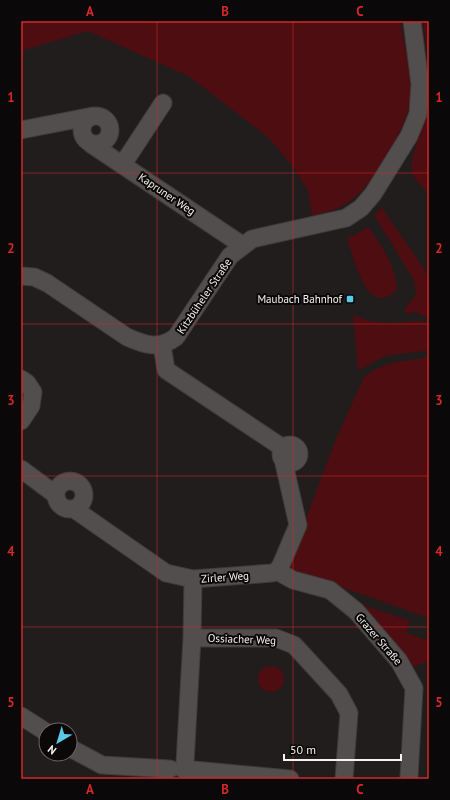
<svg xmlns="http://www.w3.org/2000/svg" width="450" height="800" font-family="'PT Sans',sans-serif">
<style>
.green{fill:#4e0d10}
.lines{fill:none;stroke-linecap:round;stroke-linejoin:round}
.street-casing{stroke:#3f3b3b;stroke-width:19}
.street{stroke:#534e4e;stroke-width:17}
.grid{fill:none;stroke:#d62828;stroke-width:1;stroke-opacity:0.55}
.poi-dot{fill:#5ac8e6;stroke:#0a0808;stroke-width:1.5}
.labels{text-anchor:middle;stroke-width:4;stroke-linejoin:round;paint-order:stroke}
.street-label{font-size:11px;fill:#f7f3f3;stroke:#0a0808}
.poi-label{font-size:11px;fill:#f7f3f3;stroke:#0a0808;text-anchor:end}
.neatline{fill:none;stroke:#d62828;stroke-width:1.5}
.grid-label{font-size:13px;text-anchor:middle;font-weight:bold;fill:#d62828}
</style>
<rect width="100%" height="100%" fill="#211d1d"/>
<path class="green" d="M21 21H400C405 47 413 76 410 102 406 129 374 182 354 198 341 209 327 212 312 216L308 191 293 167 269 138 190 77 88 31 21 51Z
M423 21H429V62L428 58Z
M429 105V194C424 188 416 182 413 175 406 160 427 123 429 105Z
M382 208 424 269 429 283V318L415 312 407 314 404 310 416 295 414 280 374 215Z
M368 227C382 246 395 265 397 289 368 321 354 259 347 239Z
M353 314C377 328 396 321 423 321L429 325V349L425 351 391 355 381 358 358 371Z
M429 357V618L330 583 297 575 291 569V558L336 439 364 377C388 359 403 363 429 357Z
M363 605 410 621 406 633 429 641V661L415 666 410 665 360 608Z
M258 679a13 13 0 1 1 26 0a13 13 0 1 1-26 0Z"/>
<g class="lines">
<defs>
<path id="street" d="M82 130a14 14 0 1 1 28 0a14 14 0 1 1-28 0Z
M21 130 93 116
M91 144 242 245
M123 164 163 103
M21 276 34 277 47 283 127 337C145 345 159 350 176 337L230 256 252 239 346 218 361 208 373 194 409 136 418 114 420 84 412 21
M162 345 166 370 283 448
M21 379 27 383 33 392 31 406 21 421
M281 454a9 9 0 1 1 18 0a9 9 0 1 1-18 0Z
M21 469 56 495
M56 495a14 14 0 1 1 28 0a14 14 0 1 1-28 0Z
M74 509 166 573 193 579 272 573 277 571 281 565 298 525 283 459
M277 571 293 580 330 590 356 611 399 661 414 688 409 777
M192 638H276L294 645 339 694 349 713 344 779
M21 716 46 732
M70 748 102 765 170 769
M185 763 192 638 193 579
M183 769 290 779"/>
</defs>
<use href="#street" class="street-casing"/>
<use href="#street" class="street"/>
</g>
<path class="grid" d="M157 21V779M293 21V779M21 173H429M21 324H429M21 476H429M21 627H429"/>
<rect class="poi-dot" x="346" y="295" width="8" height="8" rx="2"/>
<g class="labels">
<g class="street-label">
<text transform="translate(167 194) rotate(34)" y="4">Kapruner Weg</text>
<text transform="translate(204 296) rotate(-56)" y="4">Kitzbüheler Straße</text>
<text transform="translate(225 577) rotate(-4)" y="4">Zirler Weg</text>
<text transform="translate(242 639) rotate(2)" y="4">Ossiacher Weg</text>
<text transform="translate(379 639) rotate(49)" y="4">Grazer Straße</text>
</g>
<g class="poi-label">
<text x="342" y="303">Maubach Bahnhof</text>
</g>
</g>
<rect width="450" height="800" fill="none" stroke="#0a0808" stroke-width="44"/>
<g transform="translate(58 742) rotate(218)"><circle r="19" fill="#0a0808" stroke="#696666"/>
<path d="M0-3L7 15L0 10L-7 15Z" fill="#5ac8e6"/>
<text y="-6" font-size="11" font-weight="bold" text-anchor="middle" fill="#f7f3f3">N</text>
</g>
<path d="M284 754v6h117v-6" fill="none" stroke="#f7f3f3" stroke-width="2"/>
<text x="290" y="754" font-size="12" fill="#f7f3f3" stroke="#0a0808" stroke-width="3" paint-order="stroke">50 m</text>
<rect x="22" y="22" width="406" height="756" class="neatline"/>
<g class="grid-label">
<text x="90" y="16">A</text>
<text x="225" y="16">B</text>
<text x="360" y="16">C</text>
<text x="11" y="102">1</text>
<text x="439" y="102">1</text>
<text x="11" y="253">2</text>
<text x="439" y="253">2</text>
<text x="11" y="405">3</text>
<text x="439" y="405">3</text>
<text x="11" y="556">4</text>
<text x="439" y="556">4</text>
<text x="11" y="707">5</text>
<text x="439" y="707">5</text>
<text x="90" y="794">A</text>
<text x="225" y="794">B</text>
<text x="360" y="794">C</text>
</g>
</svg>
